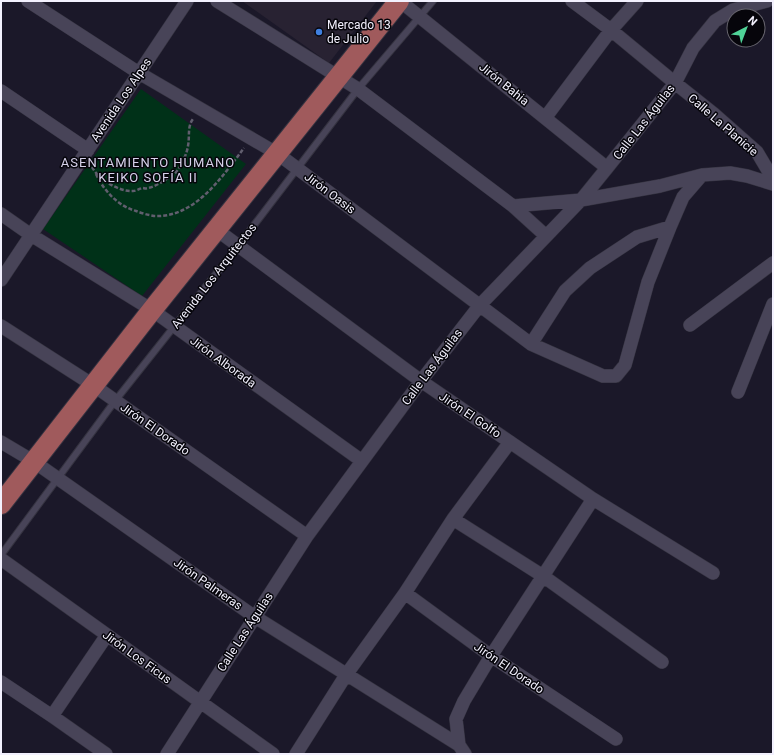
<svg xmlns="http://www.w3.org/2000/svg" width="774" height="755" font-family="Roboto,sans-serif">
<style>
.commercial{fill:#282232}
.green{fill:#003118}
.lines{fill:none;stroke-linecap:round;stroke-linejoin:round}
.lane-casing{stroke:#353340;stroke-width:8}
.street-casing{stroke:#353340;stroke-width:14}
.primary-casing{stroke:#353340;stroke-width:22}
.path{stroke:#615e6e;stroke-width:2.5;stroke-dasharray:4 2;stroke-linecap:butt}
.lane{stroke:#484458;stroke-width:6}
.street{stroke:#484458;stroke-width:13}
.primary{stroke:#a05a5c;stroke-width:20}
.shop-dot{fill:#3f7fe0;stroke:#06050b;stroke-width:1.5}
.labels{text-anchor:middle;stroke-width:3;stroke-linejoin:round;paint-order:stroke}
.poi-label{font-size:12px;fill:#f3f1fe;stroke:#06050b;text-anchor:start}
.street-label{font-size:12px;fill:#f3f1fe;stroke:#06050b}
.neighbourhood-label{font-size:13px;letter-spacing:1px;fill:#d6d1ea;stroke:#06050b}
</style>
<rect width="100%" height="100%" fill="#1b1829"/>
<path class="commercial" d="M242 1H377L329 63Z"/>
<path class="green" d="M141 89 246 164 142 296 43 229Z"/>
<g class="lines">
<defs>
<path id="lane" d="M1 555 115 401 238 246 358 89 433 1"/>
<path id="street" d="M28 1 139 73 278 154 531 344 603 376H616L625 365 648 282 670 227 683 197 702 175
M217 1 358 89 513 206 546 236
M400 1 607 168
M572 1 611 30 675 83 714 114 757 152 773 179
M1 91 88 150
M545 118 611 30 637 1
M513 206 581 200 660 186 702 175 730 173 747 176 773 184
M1 214 31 235 152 310 362 461
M217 230 421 381 593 499 713 573
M1 280 187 1
M690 325 773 263
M1 326 93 385 307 536
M531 344 565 291 590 268 637 237 670 227
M738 392 773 304
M1 442 33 461 255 617 459 745
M453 519 543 576 662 662
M1 559 273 754
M405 593 491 656 616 739
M1 682 52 716 106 754
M52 716 107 635
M167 754 307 536 421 381 480 305 581 200 607 168 675 83 693 48 715 21 733 10 767 1
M296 754 346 675 405 593 453 519 510 442
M465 754 459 745 456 719 464 701 491 656 593 499"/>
<path id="primary" d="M1 504 152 310 399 1"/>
</defs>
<use href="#lane" class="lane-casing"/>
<use href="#street" class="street-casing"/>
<use href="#primary" class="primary-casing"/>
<path class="path" d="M92 167C98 179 119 192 133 191 136 191 139 189 142 188 144 188 146 189 148 188 154 187 160 183 165 180 170 177 176 174 179 168 183 162 187 153 188 146 190 136 187 127 193 119
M96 174C104 191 118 206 136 211 141 213 148 215 154 216 195 218 222 177 244 148"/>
<use href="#lane" class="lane"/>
<use href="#street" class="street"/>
<use href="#primary" class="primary"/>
</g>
<circle class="shop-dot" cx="319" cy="32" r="4"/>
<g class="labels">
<g class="poi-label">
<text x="327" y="29">Mercado 13<tspan x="327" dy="14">de Julio</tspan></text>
</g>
<g class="street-label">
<text transform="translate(504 84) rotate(39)" y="4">Jirón Bahia</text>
<text transform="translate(121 100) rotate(-56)" y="4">Avenida Los Alpes</text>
<text transform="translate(644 122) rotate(-52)" y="4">Calle Las Águilas</text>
<text transform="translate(723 125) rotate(41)" y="4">Calle La Planicie</text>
<text transform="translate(330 193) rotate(37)" y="4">Jirón Oasis</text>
<text transform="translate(214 276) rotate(-52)" y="4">Avenida Los Arquitectos</text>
<text transform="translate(223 362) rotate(36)" y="4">Jirón Alborada</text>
<text transform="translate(432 367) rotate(-53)" y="4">Calle Las Águilas</text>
<text transform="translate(470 415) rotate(34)" y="4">Jirón El Golfo</text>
<text transform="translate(155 429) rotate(35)" y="4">Jirón El Dorado</text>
<text transform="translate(208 584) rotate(35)" y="4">Jirón Palmeras</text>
<text transform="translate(245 632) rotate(-57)" y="4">Calle Las Águilas</text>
<text transform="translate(137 657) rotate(36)" y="4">Jirón Los Ficus</text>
<text transform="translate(509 668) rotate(34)" y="4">Jirón El Dorado</text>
</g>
<g class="neighbourhood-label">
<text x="148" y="167">ASENTAMIENTO HUMANO<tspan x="148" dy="15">KEIKO SOFÍA II</tspan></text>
</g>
</g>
<rect width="774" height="755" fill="none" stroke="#f3f1fe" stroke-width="4"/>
<g transform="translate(746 28) rotate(42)"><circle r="19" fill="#06050b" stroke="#65636c"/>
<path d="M0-3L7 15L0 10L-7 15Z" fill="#50d398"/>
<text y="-6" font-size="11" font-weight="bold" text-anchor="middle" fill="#f3f1fe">N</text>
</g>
</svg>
